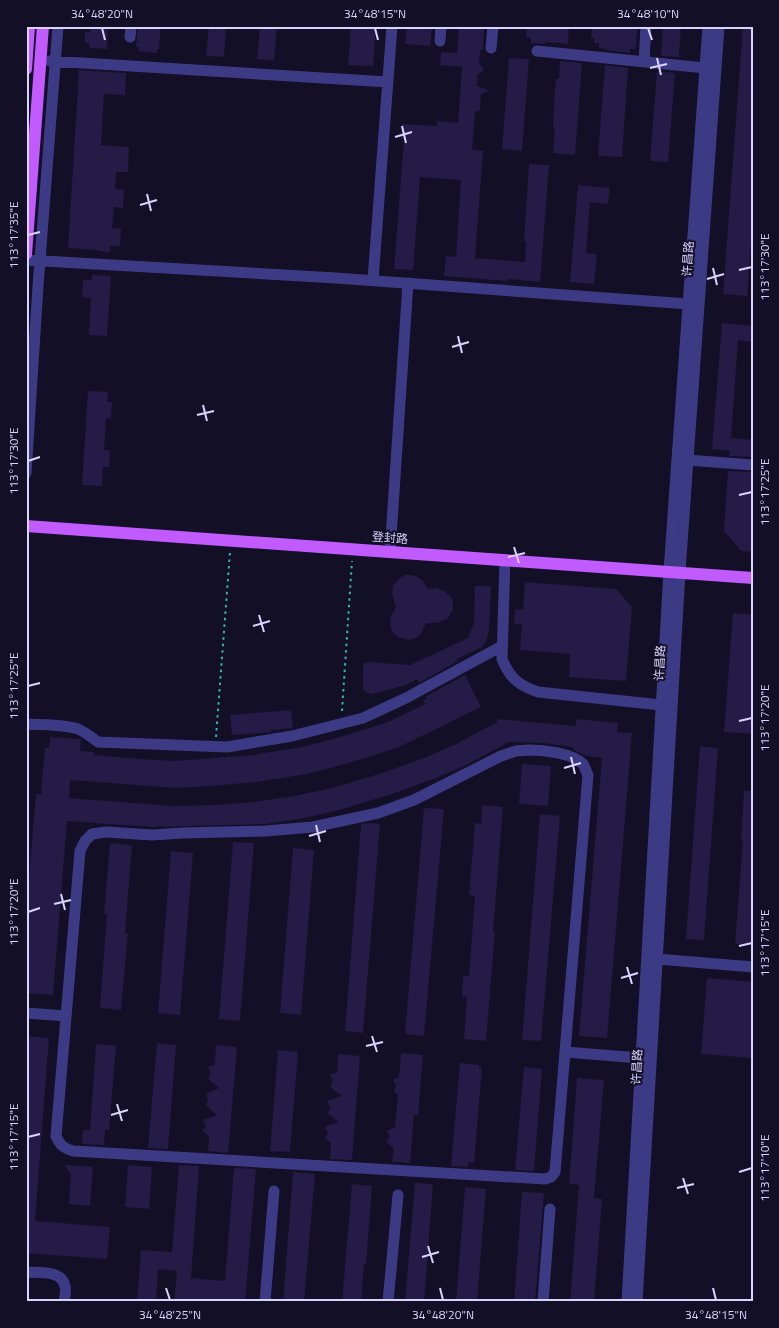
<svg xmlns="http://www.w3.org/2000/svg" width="779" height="1328" font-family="'Titillium Web','Noto Sans SC',sans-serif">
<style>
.building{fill:#241b47}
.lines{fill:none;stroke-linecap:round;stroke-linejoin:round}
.path{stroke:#2fb8b0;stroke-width:2;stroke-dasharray:2.5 4;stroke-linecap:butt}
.minor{stroke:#3d3a85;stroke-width:11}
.major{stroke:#c25bff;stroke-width:12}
.ticks{fill:none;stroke:#d9d4ff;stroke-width:2}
.labels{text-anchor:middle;stroke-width:4;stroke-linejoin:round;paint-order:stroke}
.street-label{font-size:12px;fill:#d9d4ff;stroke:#130f26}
.neatline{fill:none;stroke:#d9d4ff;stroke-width:2}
.ticks-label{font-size:12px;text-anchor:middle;fill:#d9d4ff}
</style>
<rect width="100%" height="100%" fill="#130f26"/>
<path class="building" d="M91 26H108L107 49 89 48 90 44 85 43V32H90Z
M138 26H161L159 49H157V53L139 51V47H136Z
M209 26H226L224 57 206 56Z
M260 26H277L274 61 257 59Z
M351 26H376L373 66 348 65Z
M407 26H432L430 46 405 44Z
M459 26H484L483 50H480L479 65 483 67V72L478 74 477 86 490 91 481 94 480 110 475 112 472 150 483 151 475 258 525 262 526 242 524 241 529 164 549 165 540 282 508 279 507 281 444 276 446 256 456 257 461 180 420 177 413 270 394 269 404 139H401L402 124 437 126V121L458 123 462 67 440 65 441 52 457 53Z
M527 26H569L568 44 545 42V44L531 43V38L526 37Z
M592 26H637L636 49H630V53L606 50V49L599 48V43H594L595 38H591Z
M663 26H681L679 57 661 56Z
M743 26H753V215L747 296 723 294Z
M509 58 529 59 522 151 502 149Z
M560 61 582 63 575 155 553 153 555 129 553 128 554 103 556 79H559Z
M605 65 628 68 622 157 598 156Z
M79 70 126 73 125 95 104 94 101 145 129 147 128 172H116L115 189 124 190 123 208 114 207 112 228 121 229 120 246H110V252L98 251V250L68 248Z
M657 71 675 73 668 162 650 161Z
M578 185 610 188 608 204 590 202 586 253 597 254 594 284 570 282Z
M92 275 111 276 107 336 89 335 91 298 82 297 83 280H92Z
M722 323 753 326V342L738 340 731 438 753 440V457L729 456 730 451 712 449Z
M88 391 108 392 107 402H112L111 419 106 418 104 450H110L109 467H103L102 486 82 485Z
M728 471 753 472V552L741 551 724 531Z
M406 575H413L418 577 423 581 428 589 437 588 446 592 452 599 453 604V610L447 619 437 623H426L420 635 416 638 408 640 398 637 393 633 391 628 390 622 391 616 396 607 392 594 393 585 401 577Z
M525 582 616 589 632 607 626 681 569 677 570 654 520 650 522 624H514L515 609 523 610Z
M475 586H491L489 632 486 642 482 647 457 659 458 661 419 683 417 679 406 685 372 694 365 692 363 689V666L365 663 369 662 410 665 468 638 474 623Z
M733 613 753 615V734L724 732Z
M465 675 481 707 397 748 352 762 307 774 256 782 211 786 176 788 70 780 69 798 172 806 217 805 254 802 294 796 332 788 382 773 427 757 456 744 497 722V719L576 726V719L618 723 617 732 632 733 607 1038 579 1036 602 758 586 756 574 750 573 747 543 743 509 742 466 765 436 778 389 795 339 810 299 819 266 824 152 827 67 821 53 995 26 993V911L36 794H41L45 748H49L50 737 81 739 80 751 94 752V755L139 759 175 761 253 755 302 747 344 736 388 722 425 704 423 700 427 699 426 696Z
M291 710 293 728 271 730V732L232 735 230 715Z
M700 746 718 748 704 940 686 939Z
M522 764 551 766 548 806 519 804Z
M744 791H753V945L735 944 743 841H741Z
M482 805 503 807 493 932H495L486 1041 464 1039 467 997 462 996 463 976H469L475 896 469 895 475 823 481 824Z
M424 808 444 809 424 1036 405 1034Z
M540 814 560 816 541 1041 522 1040Z
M369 823 380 824 363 1033 345 1031 361 824Z
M233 842 254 843 240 1021 219 1019Z
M110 843 132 845 125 933H128L121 1010 100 1008 107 914H104Z
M293 848 314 850 301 1015 280 1013Z
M171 851 193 853 180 1015 158 1013Z
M707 978 753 982V1058L701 1054Z
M26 1036 49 1038 35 1221 110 1227 107 1259 26 1253Z
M157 1043 176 1045 168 1149 148 1148Z
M96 1044 116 1046 109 1130H105L104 1145 82 1144 83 1130H90Z
M216 1045 237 1047 228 1153 208 1151 209 1136 202 1131 206 1126 203 1120 217 1115 206 1105 208 1099 206 1094 219 1088 208 1079 211 1073 208 1067 215 1065Z
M278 1050 298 1052 290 1152 270 1151Z
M401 1053 423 1055 418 1115H414L410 1163 392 1162 394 1149 386 1142 390 1137 387 1131 395 1127 398 1095 394 1091 396 1085 393 1080 399 1077Z
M338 1054 360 1056 352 1160 330 1159 331 1143 325 1138 328 1133 325 1127 338 1122 328 1113 330 1107 327 1101 342 1096 330 1087 333 1081 330 1075 337 1072Z
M460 1063 479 1065V1068H482L474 1163 468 1162V1167L451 1166Z
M524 1067 542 1069 534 1171 515 1170Z
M577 1078 604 1080 594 1198 602 1199 594 1302H570L579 1185 569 1184Z
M64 1165 93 1167 90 1206 69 1204 71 1174Z
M128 1165 152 1167 149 1209 125 1207Z
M179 1165 199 1166 191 1278 225 1281 234 1168 256 1169 245 1302H174L177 1271 158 1269 156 1302H137L141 1250 172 1252Z
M293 1172 315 1174 304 1302H283Z
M415 1183 433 1184 424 1302H405Z
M352 1184 372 1186 366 1264H364L361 1302H342Z
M465 1187 486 1189 477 1302H456Z
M522 1192 544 1193 535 1302H514Z"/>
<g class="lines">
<path class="path" d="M342 711 352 561
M216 737 230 552"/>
<path class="minor" d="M130 37 131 26
M440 41 441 26
M491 48 493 26
M537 51 705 68
M50 61 388 82
M644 62 646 26
M26 260 336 278 688 304
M373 280 392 26
M687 460 753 465
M26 473 38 286 58 26
M390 552 408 283
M505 560 502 659C510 678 518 685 538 692L661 705
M26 724C43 725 62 724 78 729 85 732 91 737 98 742L227 747 292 736 363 718 406 698 502 646
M529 750C544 750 572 753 583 764 585 767 586 772 588 775L555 1172 551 1177 545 1179 73 1151C63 1148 60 1145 56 1136L80 851 85 841 92 834 106 832 152 835 183 833 266 831 313 827 378 813 414 800 501 756 516 751Z
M657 959 753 967
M26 1013 66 1016
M565 1052 640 1058
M26 1272C39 1273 62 1270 65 1286 66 1290 65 1297 64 1302
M265 1302 274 1191
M388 1302 398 1195
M543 1302 550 1209
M627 1302 669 571 708 26
M637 1302 680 572 719 26"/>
<path class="major" d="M26 69 29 26
M26 254 43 26
M26 526 753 578"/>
</g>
<path class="ticks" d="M102 28 105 40M375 28 378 40M648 28 652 40M657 58 661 75M650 68 667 64M402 126 406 143M395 137 412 132M147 194 151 211M140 205 157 200M28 235 40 232M713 268 717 285M739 270 752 267M707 279 724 274M458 336 462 353M452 347 469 342M203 405 207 421M197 415 214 411M28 461 40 457M739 495 752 492M514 547 519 563M508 557 525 553M259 615 264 632M253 626 270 621M28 686 40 683M739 721 752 718M571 757 575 774M564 768 581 763M316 825 320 842M309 836 326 831M61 894 65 910M54 904 71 900M28 912 40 908M739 946 752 943M627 967 632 984M621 978 638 973M372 1036 377 1052M366 1046 383 1042M117 1104 122 1121M111 1115 128 1110M28 1137 40 1134M739 1172 752 1168M683 1178 688 1194M677 1188 694 1184M428 1246 433 1263M422 1257 439 1252M166 1288 170 1300M440 1288 443 1300M713 1288 716 1300"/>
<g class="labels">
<g class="street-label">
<text transform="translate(688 259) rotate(-86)" y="4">许昌路</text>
<text transform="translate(390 538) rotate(4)" y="4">登封路</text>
<text transform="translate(660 663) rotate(-87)" y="4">许昌路</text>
<text transform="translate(637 1067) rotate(-87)" y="4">许昌路</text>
</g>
</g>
<rect width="779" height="1328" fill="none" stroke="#130f26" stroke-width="55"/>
<rect x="28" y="28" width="724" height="1272" class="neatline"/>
<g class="ticks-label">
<text x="102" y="18">34°48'20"N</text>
<text x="375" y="18">34°48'15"N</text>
<text x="648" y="18">34°48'10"N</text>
<text transform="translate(14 235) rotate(-90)" y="4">113°17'35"E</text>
<text transform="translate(765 267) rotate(-90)" y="4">113°17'30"E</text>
<text transform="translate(14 461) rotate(-90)" y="4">113°17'30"E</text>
<text transform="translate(765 492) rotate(-90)" y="4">113°17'25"E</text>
<text transform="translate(14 686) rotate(-90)" y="4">113°17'25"E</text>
<text transform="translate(765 718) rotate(-90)" y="4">113°17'20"E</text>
<text transform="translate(14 912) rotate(-90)" y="4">113°17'20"E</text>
<text transform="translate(765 943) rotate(-90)" y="4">113°17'15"E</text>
<text transform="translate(14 1137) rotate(-90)" y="4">113°17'15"E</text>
<text transform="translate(765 1168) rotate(-90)" y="4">113°17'10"E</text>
<text x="170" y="1319">34°48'25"N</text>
<text x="443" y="1319">34°48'20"N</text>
<text x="716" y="1319">34°48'15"N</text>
</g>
</svg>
